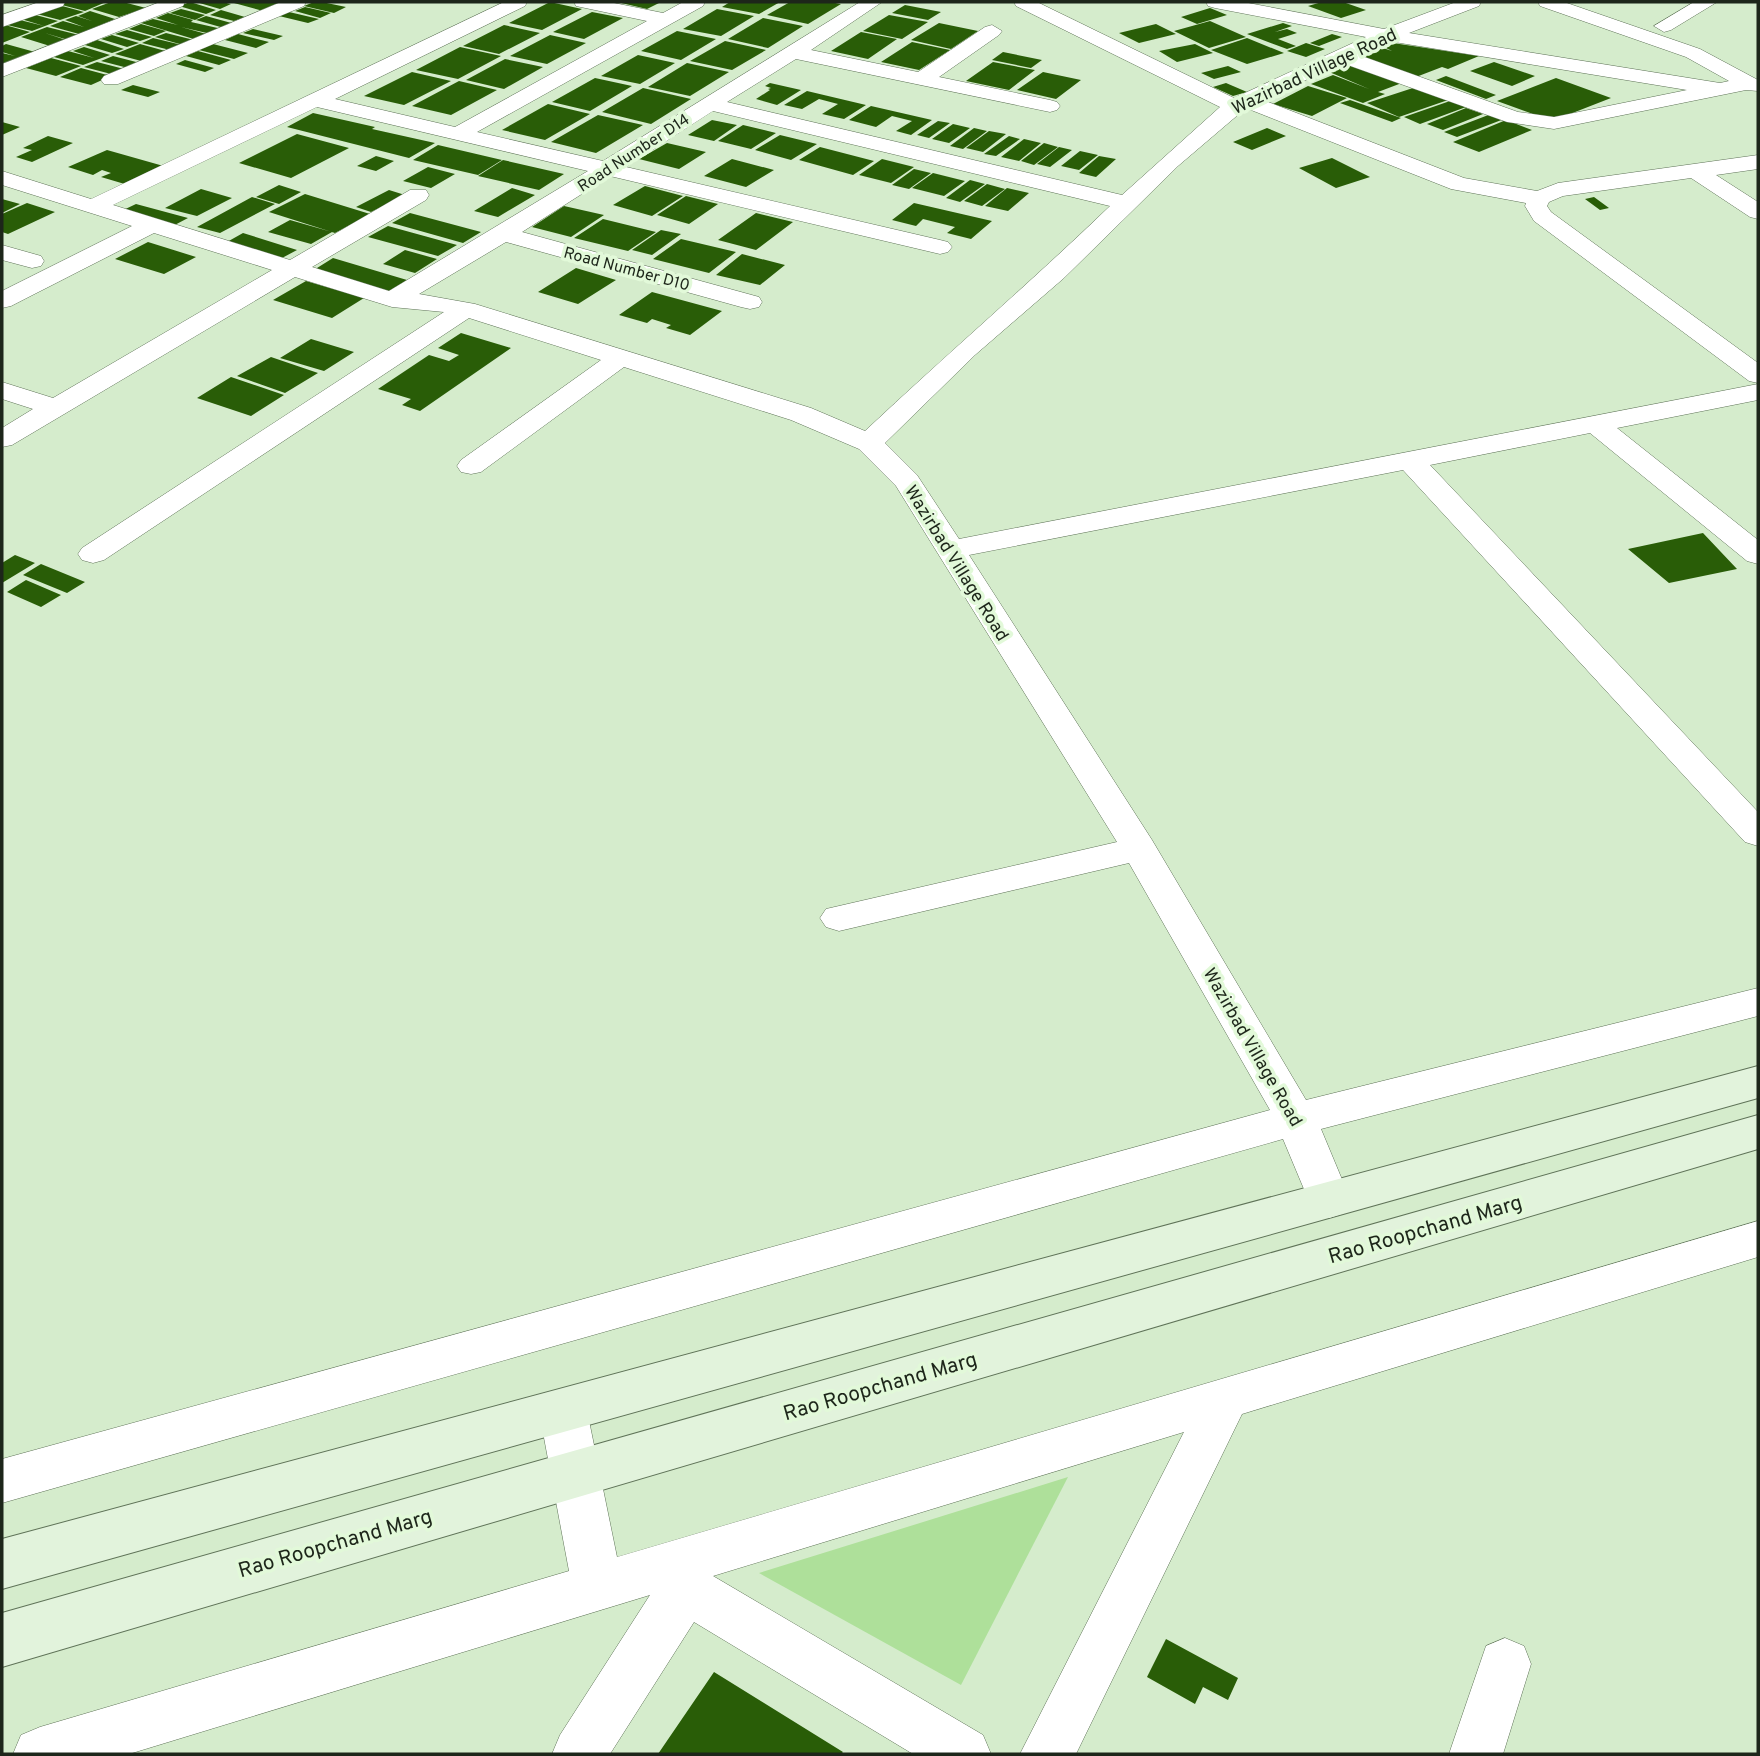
<svg xmlns="http://www.w3.org/2000/svg" width="1760" height="1756" font-family="Overpass,sans-serif">
<style>
.green{fill:#aee09a}
.building{fill:#295d07}
.lines{fill:none;stroke-linecap:round;stroke-linejoin:round}
.street-casing{stroke:#5f7358;stroke-width:1}
.secondary-casing{stroke:#5f7358;stroke-width:2}
.street{fill:#fff;fill-rule:evenodd}
.secondary{fill:#e2f3dc;fill-rule:evenodd}
.labels{text-anchor:middle;stroke-width:7;stroke-linejoin:round;paint-order:stroke}
.far-street-label{font-size:16px;fill:#1d261a;stroke:#e2f9d9}
.street-label{font-size:18px;fill:#1d261a;stroke:#e2f9d9}
.near-street-label{font-size:21px;fill:#1d261a;stroke:#e2f9d9}
</style>
<rect width="100%" height="100%" fill="#d5eccc"/>
<path class="green" d="M1068 1477 961 1685 759 1573Z"/>
<path class="building" d="M62 2H106L85 11 58 4Z
M111 2H123L146 8 119 17 92 9Z
M190 2 216 10 206 14 179 6Z
M196 2H222L231 4 220 9Z
M238 2H285L263 11 234 3Z
M314 2H322L346 7 334 13 304 6Z
M550 2 582 9 542 30 509 23Z
M617 2H661L647 9Z
M730 2H780L759 14 722 7Z
M790 2H830L841 4 808 24 767 15Z
M1322 2H1343L1366 10 1341 18 1308 6Z
M55 4 84 12 60 20 33 13Z
M905 5 941 12 928 20 892 13Z
M305 7 331 13 320 18 295 11Z
M1210 8 1227 15 1197 24 1181 17Z
M181 9 205 15 195 20 170 13Z
M717 9 754 16 721 36 683 29Z
M221 10 245 17 234 21 210 15Z
M90 11 115 19 79 34 50 26 63 21 84 27 65 20 76 16 92 21 78 16Z
M289 12 319 19 308 23 279 16Z
M592 12 623 18 584 39 553 32Z
M168 13 193 20 191 22 222 29 211 34 181 27 210 35 197 40 141 23 153 19 178 25 156 18Z
M32 14 58 21 32 31 3 24 16 19 44 26 21 19Z
M889 15 928 22 902 39 863 31Z
M206 16 235 24 224 28 196 20Z
M763 18 803 26 768 48 728 39Z
M1210 21 1246 37 1209 48 1174 31Z
M939 23 978 31 951 49 911 40Z
M1283 23 1292 26 1275 32 1287 29 1297 33 1278 39 1296 46 1287 49 1247 34Z
M141 24 166 31 154 36 129 29Z
M1156 24 1176 34 1139 43 1119 33Z
M5 25 30 32 2 43V26Z
M504 25 540 33 499 54 463 46Z
M47 27 79 35 68 40 45 33 66 40 50 46 21 37Z
M253 29 283 36 274 40 243 33Z
M127 30 152 37 140 41 115 34Z
M677 31 716 39 681 60 641 51Z
M861 32 897 39 868 59 831 51Z
M166 33 194 40 183 45 155 37Z
M238 34 269 42 256 48 225 40Z
M1332 34 1342 37 1319 46 1310 43Z
M112 35 139 43 127 47 101 39Z
M550 35 586 43 547 64 510 56Z
M153 38 182 45 170 50 142 43Z
M1247 38 1284 53 1247 64 1211 50Z
M97 40 124 49 112 53 85 45Z
M725 41 766 50 732 70 690 61Z
M912 42 950 50 919 70 881 62Z
M1306 43 1325 49 1306 57 1287 51Z
M1393 43 1479 56 1448 69 1442 67 1416 77 1356 56 1380 47 1392 51 1386 48Z
M6 44 35 52 7 64 2 63V53L15 56 2 52V46Z
M140 44 169 52 145 62 115 54Z
M213 44 248 53 234 59 199 50Z
M1195 44 1213 53 1177 62 1159 51Z
M84 47 110 55 83 65 54 57 68 51 94 58 73 51Z
M460 47 501 56 458 79 416 70Z
M198 51 231 60 219 65 186 56Z
M1003 52 1042 60 1031 68 992 60Z
M638 55 675 63 640 84 601 76Z
M113 56 140 63 128 68 101 61Z
M51 58 81 66 56 76 26 68Z
M505 59 543 67 504 89 466 80Z
M185 60 214 68 205 72 176 64Z
M1355 61 1407 81 1378 92 1385 94 1363 103 1311 84 1333 75 1369 89 1327 71Z
M97 62 128 70 115 75 84 67Z
M993 62 1035 70 1009 90 966 81Z
M1494 62 1535 76 1512 86 1470 71Z
M687 63 729 72 690 96 648 87Z
M1228 66 1241 72 1214 79 1201 73Z
M81 68 111 76 91 85 60 77Z
M412 72 451 81 404 105 364 96Z
M1043 72 1081 80 1056 99 1017 90Z
M1446 76 1496 95 1486 99 1436 80Z
M595 78 632 86 590 111 552 102Z
M1556 78 1611 98 1552 121 1497 101Z
M459 81 497 90 451 115 412 106Z
M770 83 801 90 777 105 756 99 770 90 768 89 771 88 765 86Z
M1226 83 1247 92 1233 96 1213 87Z
M133 85 160 92 148 97 121 90Z
M1308 86 1347 98 1312 116 1273 104Z
M1416 87 1448 100 1399 117 1367 103Z
M643 88 691 99 651 124 602 112Z
M807 91 866 105 844 119 822 114 838 104 819 99 802 109 784 105Z
M1350 100 1401 118 1392 122 1340 103Z
M1450 101 1466 107 1420 124 1404 117Z
M548 104 590 114 545 140 502 130Z
M871 106 932 120 911 135 896 131 912 121 892 116 876 127 849 120Z
M1466 108 1483 114 1443 130 1427 124Z
M313 113 375 127 372 129 435 143 409 158 287 127Z
M1491 114 1504 119 1457 137 1444 132Z
M598 115 643 125 596 153 551 142Z
M712 120 737 125 714 141 688 135Z
M1506 120 1532 130 1479 152 1453 142Z
M938 121 950 123 929 138 917 135Z
M2 122 20 127 2 135Z
M953 124 970 128 949 143 932 139Z
M743 125 776 133 751 149 718 141Z
M974 128 987 131 963 149 950 146Z
M1267 128 1286 136 1252 150 1233 142Z
M989 131 1006 134 983 152 966 148Z
M297 134 349 148 291 178 239 163Z
M780 135 817 144 791 160 755 150Z
M48 136 73 143 32 162 16 157 32 150 23 148Z
M1009 136 1020 139 996 156 984 154Z
M1024 139 1041 143 1019 161 1001 157Z
M667 143 706 152 679 169 639 159Z
M1044 143 1058 147 1034 165 1021 161Z
M438 145 502 160 478 175 413 160Z
M820 147 874 161 853 175 799 160Z
M1059 147 1072 150 1050 167 1037 164Z
M107 150 167 167 128 185 101 177 111 173 102 170 93 175 68 167Z
M1080 151 1098 155 1079 170 1061 166Z
M376 156 394 161 376 171 357 166Z
M1099 156 1116 159 1096 177 1079 173Z
M1332 158 1370 177 1336 188 1299 168Z
M732 159 774 170 746 187 704 176Z
M882 159 914 167 891 183 859 175Z
M503 160 564 174 539 190 478 176Z
M428 167 455 174 431 188 403 181Z
M914 169 931 173 909 189 892 185Z
M933 173 965 181 944 196 912 188Z
M970 180 985 184 960 202 946 198Z
M987 184 1005 189 982 206 964 201Z
M279 185 301 192 279 204 256 197Z
M645 186 683 196 652 216 613 205Z
M512 188 535 195 498 217 474 211Z
M1007 188 1029 193 1008 211 985 206Z
M201 189 232 198 197 216 165 208Z
M389 190 405 195 371 212 356 207Z
M305 194 370 214 335 233 269 212Z
M686 196 718 204 689 224 657 215Z
M252 197 275 204 220 233 197 227Z
M1594 197 1609 208 1600 210 1585 199Z
M2 199 20 204 2 213Z
M27 203 55 212 8 234 2 232V214Z
M914 203 992 221 971 239 947 233 955 227 923 219 916 226 892 220Z
M136 204 188 218 169 228 117 213Z
M564 206 604 215 571 237 532 227Z
M410 213 481 232 463 243 392 223Z
M756 213 793 222 756 250 718 240Z
M603 219 656 232 628 251 574 238Z
M290 220 332 232 311 244 268 232Z
M388 226 457 245 438 256 368 237Z
M661 230 681 234 652 255 632 250Z
M243 233 297 250 282 258 227 242Z
M681 239 736 252 709 273 653 259Z
M148 242 196 257 164 274 115 259Z
M405 250 437 259 415 273 383 264Z
M742 254 785 265 760 285 716 275Z
M333 258 407 280 384 294 309 273Z
M576 268 616 280 578 304 538 292Z
M306 281 364 298 332 318 273 300Z
M652 292 722 311 690 335 666 328 671 325 652 319 647 323 619 315Z
M461 333 511 348 420 411 402 405 411 399 378 389 429 355 449 361 459 355 438 348Z
M311 339 354 352 324 371 280 358Z
M271 357 318 373 285 393 237 376Z
M231 377 284 395 251 416 197 398Z
M1703 533 1737 569 1669 583 1628 549Z
M15 555 35 563 2 583V563Z
M41 564 85 582 67 593 23 575Z
M26 580 61 595 41 607 7 592Z
M1166 1639 1238 1678 1228 1700 1203 1687 1195 1704 1147 1677Z
M714 1672 843 1752 841 1754H658Z"/>
<g class="lines">
<defs>
<path id="street" d="M39 2H65L63 6 2 27V15Z
M160 2H185L183 6 2 77V64Z
M281 2H306L304 6 118 84H104L101 80 104 76Z
M504 2H527L525 6 335 99 455 127 647 21 576 6 574 2H609L663 13 683 2H705L703 6 477 132 603 161 860 2H882L811 50 918 72 985 27 992 25 1002 31 999 35 939 77 1050 100 1057 102 1060 106 1057 110 1050 112 796 59 727 102 1122 195 1220 107 1016 6 1014 2H1037L1234 98 1366 37 1215 8 1208 6 1206 2H1243L1384 29 1456 2H1481L1479 6 1409 33 1720 83 1729 81 1686 57 1540 6 1538 2H1564L1700 49 1758 80V91L1746 90 1554 129 1507 122 1342 63 1263 100 1464 178 1537 191 1558 183 1758 155V169L1716 175 1758 202V219L1750 217 1691 178 1563 196 1549 202 1547 206 1551 212 1758 363V383L1749 381 1534 221 1525 206 1526 203 1451 189 1246 108 1178 166 1064 278 975 355 885 443 917 475 959 539 1758 384V400L1617 428 1758 540V564L1747 561 1590 433 1430 465 1758 812V846L1745 842 1403 470 969 555 1152 840 1306 1100 1758 988V1016L1321 1129 1351 1201 1344 1213 1329 1218 1314 1213 1283 1139 2 1503V1459L1270 1110 1129 863 839 931 826 927 820 918 826 909 1117 842 896 486 859 449 791 420 624 367 481 472 471 474 461 472 457 466 461 460 601 360 469 318 104 560 93 563 82 560 78 554 82 548 444 312 392 307 295 277 12 445 2 447V428L33 409 2 399V382L53 398 272 270 154 233 11 306 2 308V291L132 226 2 185V171L91 199ZM1388 41 1687 90 1554 117 1518 112 1359 55ZM317 107 588 171 389 291 312 267 426 200 429 195 426 190H410L290 260 113 205ZM713 111 1110 206C1030 283 946 355 865 431L811 408 475 304 419 294 506 242 741 307 750 309 759 307 762 302 759 297 522 232 610 176 940 254 948 252 952 247 948 242 940 240 626 167Z
M1694 2H1717L1671 30 1664 32 1654 26Z
M2 245 41 256 44 261 41 266 32 268 2 260Z
M1758 1221V1257L1242 1414 1076 1754H1020L1184 1432 713 1576 983 1735 991 1754H913L694 1622 610 1754H552L560 1735 650 1595 129 1754H13L21 1735 40 1727 569 1571 539 1411 546 1396 563 1390 580 1396 587 1411 617 1557Z
M1505 1638 1524 1646 1531 1664 1503 1754H1449L1486 1646Z"/>
<path id="secondary" d="M1758 1066V1098L2 1589V1539Z
M1758 1115V1149L2 1667V1613Z"/>
</defs>
<use href="#street" class="street-casing"/>
<use href="#secondary" class="secondary-casing"/>
<use href="#street" class="street"/>
<use href="#secondary" class="secondary"/>
</g>
<g class="labels">
<g class="far-street-label">
<text transform="translate(633 152) rotate(-33)" y="6">Road Number D14</text>
<text transform="translate(627 268) rotate(15)" y="6">Road Number D10</text>
</g>
<g class="street-label">
<text transform="translate(1314 71) rotate(-25)" y="6">Wazirbad Village Road</text>
<text transform="translate(957 563) rotate(58)" y="6">Wazirbad Village Road</text>
<text transform="translate(1253 1047) rotate(60)" y="6">Wazirbad Village Road</text>
</g>
<g class="near-street-label">
<text transform="translate(1425 1229) rotate(-16)" y="7">Rao Roopchand Marg</text>
<text transform="translate(880 1386) rotate(-16)" y="7">Rao Roopchand Marg</text>
<text transform="translate(335 1543) rotate(-16)" y="7">Rao Roopchand Marg</text>
</g>
</g>
<rect width="1760" height="1756" fill="none" stroke="#1d261a" stroke-width="7"/>
</svg>
